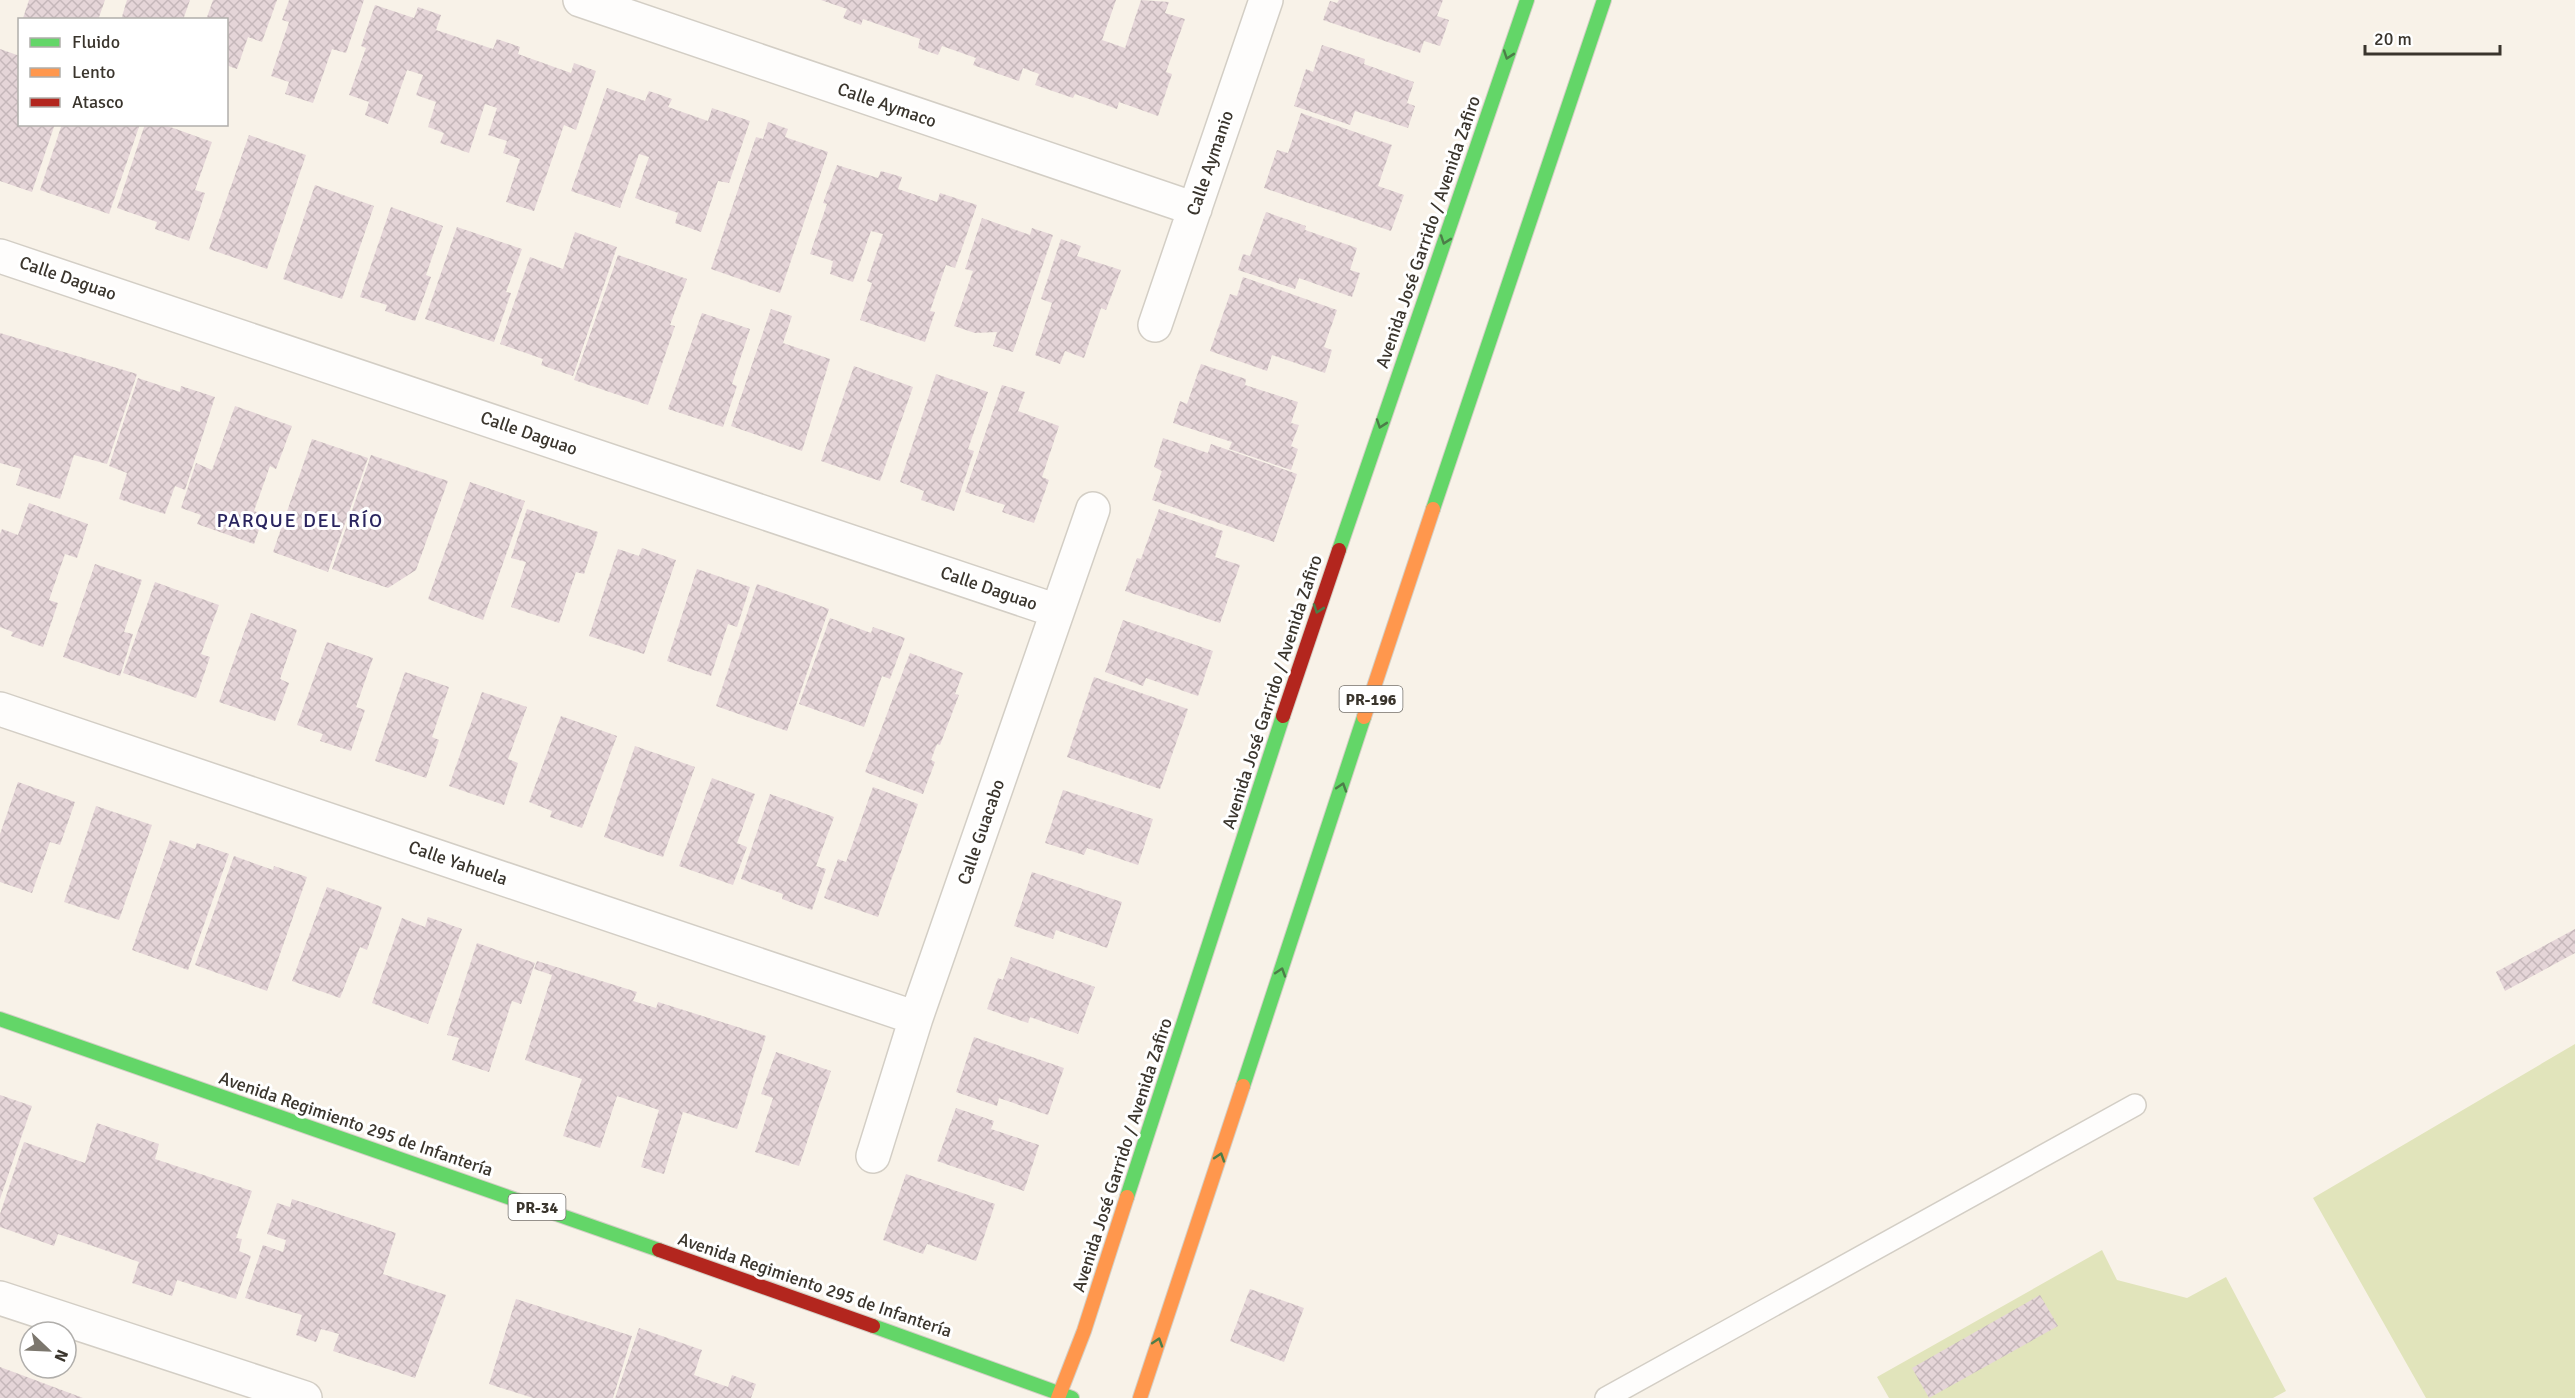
<svg xmlns="http://www.w3.org/2000/svg" width="2575" height="1398" font-family="Signika,sans-serif">
<style>
.pitch{fill:#e1e4bb}
.building{fill:url(#building-cross-hatch)}
.lines{fill:none;stroke-linecap:round;stroke-linejoin:round}
.lane-casing{stroke:#d3cec5;stroke-width:24}
.street-casing{stroke:#d3cec5;stroke-width:36}
.fast-casing{stroke:#d3cec5;stroke-width:16}
.slow-casing{stroke:#d3cec5;stroke-width:16}
.jam-casing{stroke:#d3cec5;stroke-width:16}
.lane{stroke:#fefdfc;stroke-width:21}
.street{stroke:#fefdfc;stroke-width:33}
.fast{stroke:#63d668;stroke-width:14}
.slow{stroke:#ff974d;stroke-width:14}
.jam{stroke:#b3261e;stroke-width:14}
.oneway{stroke:#4c7d48}
.labels{text-anchor:middle;stroke-width:6;stroke-linejoin:round;paint-order:stroke}
.shield{fill:#fff;stroke:#75726c;stroke-width:1.5}
.shield-label{font-size:16px;font-weight:bold;fill:#3a352d}
.street-label{font-size:18px;fill:#3a352d;stroke:#fff}
.neighbourhood-label{font-size:20px;letter-spacing:1.5px;fill:#2a255f;stroke:#fff}
</style>
<defs>
<pattern id="building-cross-hatch" width="8" height="8" patternUnits="userSpaceOnUse" patternTransform="scale(1.5)"><rect width="8" height="8" fill="#e5d5d8"/><path d="M0 0l8 8M0 8l8-8" fill="none" stroke="#c5b7ba"/></pattern>
</defs>
<rect width="100%" height="100%" fill="#f8f2e8"/>
<path class="pitch" d="M2575 1044V1398H2426L2313 1198Z
M2102 1250 2117 1280 2187 1298 2226 1277 2286 1391 2273 1398H1889L1877 1377Z"/>
<path class="building" d="M29 0H105L98 20H26L23 18Z
M127 0H190L183 20H121Z
M213 0H277L262 42 248 37 237 69 226 65V20H206Z
M289 0H364L346 53 332 49 313 103 285 94 289 82 271 76 289 22 282 20Z
M821 0H1116L1102 40 1125 48 1141 0 1169 2 1165 13 1185 19 1166 72 1172 74 1158 116 1119 102 1117 109 1075 94 1073 98 1035 85 1039 74 1023 68 1019 81 973 65 976 58 942 46 938 55 918 48 920 39 863 19 861 25 843 18 847 9Z
M1339 0H1443L1437 16 1449 20 1440 46 1424 41 1420 53 1323 20 1330 1 1337 3Z
M375 5 414 18 418 7 441 15 436 30 493 49 497 39 520 47 518 54 571 73 574 63 596 71 576 130 564 125 534 211 506 202 520 159 503 153 507 141 488 135 497 108 485 104 469 153 440 143 444 133 428 127 436 102 416 95 423 75 407 70 388 124 365 115 369 102 349 95 366 48 361 46Z
M1322 45 1365 59 1364 64 1414 82 1407 103 1415 106 1408 128 1355 111 1350 125 1294 106 1306 69 1313 72Z
M0 49 20 56V124H55L32 192 0 181Z
M607 88 645 101 649 91 672 99 668 107 708 121 712 108 750 121 729 183 718 181 701 232 675 223 678 213 635 198 649 157 639 154 620 208 571 191Z
M1301 113 1392 145 1378 186 1404 195 1391 231 1264 188 1277 150 1288 153Z
M768 122 788 129 785 137 828 152 780 293 711 269 756 137 763 139Z
M62 124H140L109 214 40 190Z
M145 124H162L212 142 195 190 205 193 189 241 155 229 157 222 117 208Z
M249 135 306 155 267 269 209 249Z
M837 165 878 178 881 171 902 177 898 189 937 202 940 193 977 205 955 268 946 265 930 311 935 312 925 342 860 320 872 283 867 281 883 234 871 231 853 282 830 274 833 261 810 254 827 204 823 203Z
M315 185 374 206 342 299 283 279Z
M391 207 443 226 426 275 431 277 415 321 385 311 387 305 360 297Z
M1266 212 1306 226 1305 230 1357 248 1350 270 1360 273 1352 297 1299 278 1295 289 1238 270 1243 254 1250 256Z
M982 218 1030 235 1032 228 1053 235 1013 352 993 346 997 332 975 333 954 326 973 271 965 269Z
M457 227 522 249 506 292 511 293 494 342 425 319Z
M575 232 617 247 573 376 541 365 543 359 500 344 530 257 563 269Z
M1061 239 1081 246 1077 256 1121 270 1106 310 1101 308 1084 358 1065 351 1060 364 1035 355 1052 303 1041 299Z
M618 255 687 279 670 325 675 326 648 405 574 380Z
M1243 277 1337 310 1324 347 1332 350 1325 373 1272 355 1267 371 1210 351 1230 294 1237 296Z
M771 309 792 316 783 343 830 359 802 451 731 426Z
M702 313 750 329 732 384 737 386 723 427 668 409Z
M0 333 137 374 107 464 74 455 60 499 16 485 21 469 0 463Z
M1201 364 1246 379 1245 385 1298 402 1291 423 1299 425 1291 446 1298 449 1291 470 1229 449 1232 442 1173 423 1180 401 1187 404Z
M854 366 913 387 880 481 821 461Z
M936 374 988 392 968 449 974 451 954 511 921 500 924 491 900 482Z
M138 378 180 392 181 386 215 397 185 490 175 486 165 514 119 499 127 473 109 466Z
M1002 385 1025 392 1018 411 1059 426 1042 477 1049 480 1034 523 1002 512 1005 505 965 492Z
M235 406 292 426 276 469 270 466 254 511 264 515 254 544 197 524 201 515 181 508 196 463 212 470Z
M1163 438 1208 453 1211 444 1297 474 1274 542 1152 500 1162 471 1154 467Z
M312 439 368 458 328 572 273 552Z
M371 455 448 481 416 570 388 588 332 569Z
M470 482 525 501 483 620 428 599Z
M29 503 88 524 77 558 65 554 49 600 58 603 43 647 11 636 13 632 0 627V534L2 529 18 535Z
M527 509 598 532 584 574 576 572 559 623 511 607 526 562 511 558Z
M1159 509 1223 531 1215 557 1240 565 1220 623 1125 591 1137 558 1141 559Z
M642 548 676 560 644 654 589 636 618 549 639 556Z
M95 564 142 580 124 632 133 634 120 676 63 657Z
M697 569 750 587 737 627 728 624 711 676 667 661Z
M155 582 219 605 201 654 210 657 196 698 123 673Z
M757 584 829 609 787 731 716 706Z
M251 613 297 630 280 679 289 683 275 721 219 702Z
M830 618 871 633 873 627 905 638 890 679 882 676 864 727 799 704Z
M1123 620 1213 651 1198 696 1146 678 1143 686 1105 672Z
M327 642 373 658 356 707 365 710 351 751 320 741 323 734 297 725Z
M910 653 963 673 955 694 959 695 940 745 937 744 931 760 935 762 923 794 865 772Z
M405 672 449 687 432 737 439 740 426 778 375 761Z
M1094 677 1188 709 1160 789 1067 757Z
M482 692 527 707 508 759 518 763 504 805 449 786Z
M561 716 617 736 582 828 550 817 552 811 529 802Z
M635 746 695 767 663 857 604 837Z
M712 778 755 794 737 843 747 847 733 885 679 866Z
M18 782 75 802 60 845 50 842 32 893 0 882V834Z
M873 787 918 804 878 917 824 898 838 859 846 862Z
M1063 790 1153 819 1138 865 1087 848 1084 855 1045 843Z
M770 794 834 817 816 866 826 869 812 910 782 899 783 894 741 879Z
M96 806 152 825 119 920 64 902Z
M170 840 195 849 197 843 229 854 188 970 132 950Z
M234 856 273 870 274 866 307 877 267 991 195 965Z
M1032 872 1122 902 1107 948 1056 930 1053 939 1014 926Z
M327 887 382 907 367 950 360 947 340 998 292 981Z
M428 917 462 929 428 1024 372 1003 402 918 425 927Z
M2575 929V953L2505 991 2496 972Z
M477 943 535 963 521 1004 512 1001 489 1072 452 1060 459 1038 447 1035Z
M1011 957 1095 987 1078 1034 1030 1017 1028 1023 987 1009 998 978 1003 980Z
M537 961 637 992 633 1001 656 1008 658 1002 766 1036 737 1129 683 1112 664 1174 641 1167 659 1110 617 1096 600 1148 563 1136 582 1079 525 1060 552 975 534 969Z
M974 1037 1064 1068 1048 1115 999 1098 997 1106 956 1092Z
M776 1052 831 1071 799 1166 755 1152 773 1098 761 1094Z
M0 1095 32 1106 0 1199Z
M956 1108 994 1121 991 1129 1039 1145 1024 1191 937 1161Z
M97 1123 159 1144 155 1159 252 1191 236 1238 242 1239 239 1251 251 1256 236 1299 177 1280 172 1296 132 1283 139 1262 58 1234 54 1246 0 1227V1214L24 1142 85 1163Z
M906 1174 995 1204 976 1261 927 1244 923 1254 883 1240Z
M292 1199 396 1233 383 1274 446 1295 415 1378 333 1351 339 1334 321 1329 316 1342 296 1335 302 1315 245 1298 263 1245 283 1252 286 1240 267 1234 277 1203 290 1207Z
M1250 1289 1304 1308 1284 1362 1230 1341Z
M2040 1295 2058 1326 1929 1398 1912 1368Z
M516 1299 632 1336 613 1398H533L489 1384Z
M639 1328 702 1350 694 1375 728 1387 732 1375 756 1384 751 1398H615Z
M0 1367 27 1377 83 1398H0Z"/>
<g class="lines">
<defs>
<path id="lane" d="M1606 1398 2135 1105"/>
<path id="street" d="M580 0 1195 209
M0 256 1057 611
M1155 325 1266 0
M0 709 916 1018
M873 1156 916 1018 1093 509
M0 1298 305 1398"/>
<path id="fast" d="M1433 509 1604 0
M1339 550 1527 0
M0 1019 659 1250
M1243 1086 1364 717
M1127 1197 1283 716
M873 1326 1072 1398"/>
<path id="slow" d="M1364 717 1433 509
M1058 1398 1084 1331 1127 1197
M1140 1398 1243 1086"/>
<path id="jam" d="M1283 716 1339 550
M659 1250 873 1326"/>
</defs>
<use href="#lane" class="lane-casing"/>
<use href="#street" class="street-casing"/>
<use href="#fast" class="fast-casing"/>
<use href="#slow" class="slow-casing"/>
<use href="#jam" class="jam-casing"/>
<use href="#lane" class="lane"/>
<use href="#street" class="street"/>
<use href="#fast" class="fast"/>
<use href="#slow" class="slow"/>
<use href="#jam" class="jam"/>
</g>
<defs><path id="oneway-chevron" d="M-2-3.5L2.5 0L-2 3.5" fill="none" stroke-width="1.6" stroke-linecap="round" stroke-linejoin="round" transform="scale(1.5)"/></defs>
<g class="oneway">
<use href="#oneway-chevron" transform="translate(1508 55) rotate(109)"/>
<use href="#oneway-chevron" transform="translate(1445 240) rotate(109)"/>
<use href="#oneway-chevron" transform="translate(1381 424) rotate(109)"/>
<use href="#oneway-chevron" transform="translate(1318 609) rotate(109)"/>
<use href="#oneway-chevron" transform="translate(1342 787) rotate(-72)"/>
<use href="#oneway-chevron" transform="translate(1281 972) rotate(-72)"/>
<use href="#oneway-chevron" transform="translate(1220 1157) rotate(-72)"/>
<use href="#oneway-chevron" transform="translate(1158 1342) rotate(-72)"/>
</g>
<g class="labels">
<g class="shield">
<rect x="1339.5" y="686" width="63" height="26" rx="4.5"/>
<rect x="508.5" y="1194" width="57" height="26" rx="4.5"/>
</g>
<g class="shield-label">
<text x="1371" y="705">PR-196</text>
<text x="537" y="1213">PR-34</text>
</g>
<g class="street-label">
<text transform="translate(887 105) rotate(19)" y="6">Calle Aymaco</text>
<text transform="translate(1210 163) rotate(-71)" y="6">Calle Aymanio</text>
<text transform="translate(1428 232) rotate(-71)" y="6">Avenida José Garrido / Avenida Zafiro</text>
<text transform="translate(68 278) rotate(19)" y="6">Calle Daguao</text>
<text transform="translate(529 433) rotate(19)" y="6">Calle Daguao</text>
<text transform="translate(989 588) rotate(19)" y="6">Calle Daguao</text>
<text transform="translate(1272 692) rotate(-72)" y="6">Avenida José Garrido / Avenida Zafiro</text>
<text transform="translate(981 832) rotate(-71)" y="6">Calle Guacabo</text>
<text transform="translate(458 863) rotate(19)" y="6">Calle Yahuela</text>
<text transform="translate(356 1124) rotate(19)" y="6">Avenida Regimiento 295 de Infantería</text>
<text transform="translate(1122 1155) rotate(-72)" y="6">Avenida José Garrido / Avenida Zafiro</text>
<text transform="translate(815 1285) rotate(19)" y="6">Avenida Regimiento 295 de Infantería</text>
</g>
<g class="neighbourhood-label">
<text x="300" y="527">PARQUE DEL RÍO</text>
</g>
</g>
<rect x="18" y="18" width="210" height="108" fill="#ffffff" stroke="#b0aeab" stroke-width="1.5"/>
<rect x="30" y="38" width="30" height="9" fill="#63d668" stroke="#b0aeab" stroke-width="1.5"/>
<text x="72" y="48" font-size="18" fill="#3a352d">Fluido</text>
<rect x="30" y="68" width="30" height="9" fill="#ff974d" stroke="#b0aeab" stroke-width="1.5"/>
<text x="72" y="78" font-size="18" fill="#3a352d">Lento</text>
<rect x="30" y="98" width="30" height="9" fill="#b3261e" stroke="#b0aeab" stroke-width="1.5"/>
<text x="72" y="108" font-size="18" fill="#3a352d">Atasco</text>
<g transform="translate(48 1350) rotate(113)"><circle r="28" fill="#ffffff" stroke="#b0aeab" stroke-width="1.5"/>
<path d="M0-4.5L10 22L0 15L-10 22Z" fill="#7c776e"/>
<text y="-9" font-size="16" font-weight="bold" text-anchor="middle" fill="#3a352d">N</text>
</g>
<path d="M2365 45v9h135v-9" fill="none" stroke="#3a352d" stroke-width="3"/>
<text x="2374" y="45" font-size="18" fill="#3a352d" stroke="#ffffff" stroke-width="4.5" paint-order="stroke">20 m</text>
</svg>
